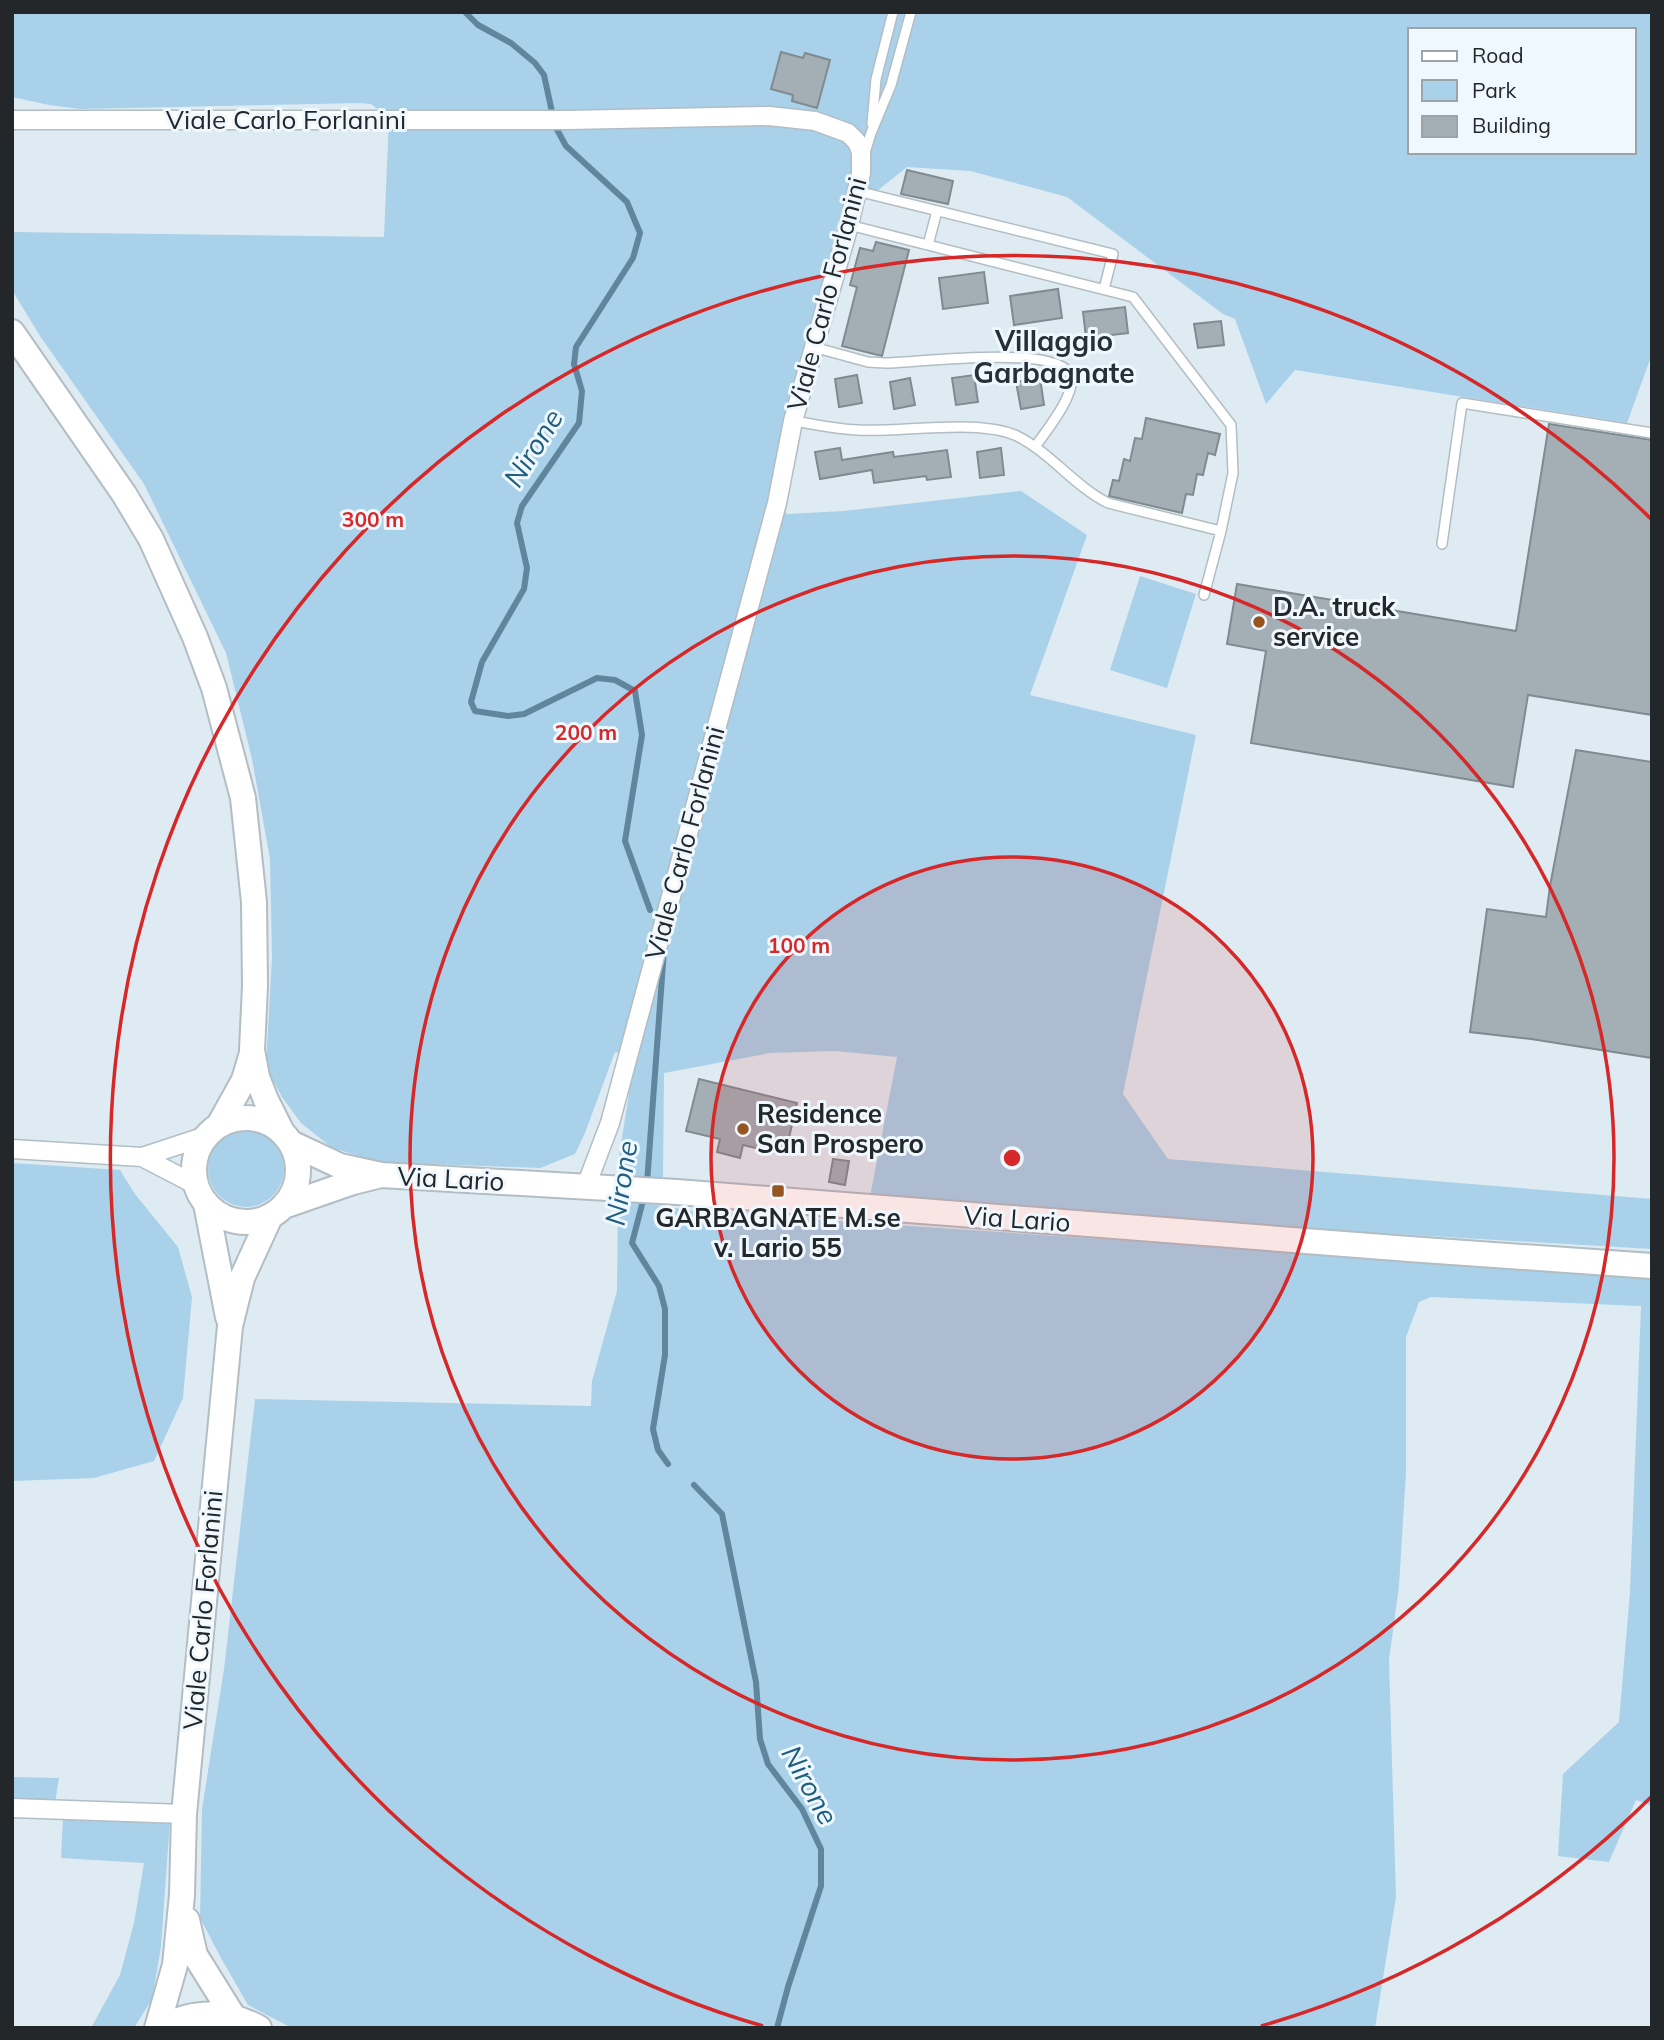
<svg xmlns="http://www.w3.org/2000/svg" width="1664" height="2040" font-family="Mulish,sans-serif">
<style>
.green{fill:#a9d1e9;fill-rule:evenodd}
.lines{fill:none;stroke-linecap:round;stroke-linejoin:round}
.stream{stroke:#5f869c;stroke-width:6}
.building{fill:#a3aeb5;stroke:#808b91;stroke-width:2}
.lane-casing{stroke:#b2bdc4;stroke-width:12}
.street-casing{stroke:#b2bdc4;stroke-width:21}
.secondary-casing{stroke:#b2bdc4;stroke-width:28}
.lane{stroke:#fff;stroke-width:9}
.street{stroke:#fff;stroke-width:18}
.secondary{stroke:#fff;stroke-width:24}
.ring{fill:none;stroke:#d62828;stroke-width:3.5}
.poi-dot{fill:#955420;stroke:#eef8fe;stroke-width:2.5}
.labels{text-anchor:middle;stroke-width:6;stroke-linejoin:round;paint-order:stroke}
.street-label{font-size:26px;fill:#232729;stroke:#eef8fe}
.poi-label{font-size:26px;font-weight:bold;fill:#232729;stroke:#eef8fe;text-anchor:start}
.neighbourhood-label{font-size:28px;font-weight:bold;fill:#273036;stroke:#eef8fe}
.water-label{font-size:28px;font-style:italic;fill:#1f5e7e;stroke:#eef8fe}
.centre{fill:#d62828;stroke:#eef8fe;stroke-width:3.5}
.ring-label{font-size:21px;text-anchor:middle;font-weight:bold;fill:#d62828;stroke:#eef8fe;stroke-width:6;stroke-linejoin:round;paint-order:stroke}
</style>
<rect width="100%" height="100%" fill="#dfebf2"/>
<path class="green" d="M12 12H1652V354L1627 423 1295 370 1266 404 1235 319 1223 314 1067 197 970 171 907 167 838 222 773 495 787 514 844 511 1021 491 1087 535 1030 695 1196 735 1123 1094 1168 1159 1652 1199V1249L1052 1214 870 1197 897 1057 835 1051 770 1053 664 1073 663 1179 625 1177 618 1163 635 1056 615 1052 585 1133 575 1154 540 1168 376 1162 331 1147 301 1123 282 1097 266 1067 272 957 270 859 252 759 226 653 144 484 40 336 12 290V232L384 237 389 118 371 104 360 103 80 109 49 105 12 97ZM1410 30H1634V152H1410Z
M1140 576 1196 594 1167 688 1110 670Z
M208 1169a38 38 0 1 1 76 0a38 38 0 1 1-76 0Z
M12 1163 120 1170 135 1194 178 1247 192 1297 183 1398 154 1461 94 1478 12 1481Z
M618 1199 701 1212 1652 1276V1806L1636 1800 1609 1862 1558 1856 1563 1774 1619 1722 1630 1592 1641 1306 1431 1297 1419 1302 1406 1337V1472L1399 1586 1389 1660 1396 1897 1375 2028H292L248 2005 221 1958 200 1918 202 1809 224 1669 255 1399 591 1406 592 1381 617 1291Z
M12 1777 59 1778 55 1803 12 1798Z
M63 1818 170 1820 161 1947 152 1999 134 2028H91L120 1975 134 1923 144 1863 61 1858Z"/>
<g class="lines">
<path class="stream" d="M465 12 478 25 511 43 535 63 544 75 555 126 566 146 627 202 640 233 633 258 576 347 574 364 582 391 579 423 522 506 517 523 527 568 524 589 482 662 471 702 475 711 508 716 524 714 597 678 615 680 635 691 642 735 625 841 650 910
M647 1183 664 950
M644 1197 632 1243 659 1286 665 1309V1355L653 1429 658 1450 668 1464
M694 1485 722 1514 756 1682 760 1739 768 1764 802 1809 821 1849V1886L788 1987 777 2028"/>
</g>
<path class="building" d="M781 52 803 58 805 53 830 60 817 108 792 101 793 95 771 89Z
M907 170 953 181 948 204 901 194Z
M876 242 909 250 882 356 842 346 857 287 850 285 860 248 873 251Z
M984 272 988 303 943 309 939 278Z
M1058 289 1062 318 1014 325 1010 296Z
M1125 307 1128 333 1086 338 1083 312Z
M1221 321 1224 345 1198 348 1194 324Z
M857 375 862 403 839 407 835 379Z
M974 375 978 402 956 405 952 378Z
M910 378 915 405 894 409 890 382Z
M1040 378 1044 405 1021 409 1016 382Z
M1146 418 1220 434 1215 455 1208 453 1203 475 1197 474 1193 495 1186 494 1182 513 1109 496 1113 480 1119 481 1124 459 1130 461 1135 438 1142 439Z
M1549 424 1652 440V715L1528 695 1513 787 1251 743 1266 651 1227 644 1237 584 1516 631Z
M840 448 842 460 893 452 894 457 947 450 951 477 927 480 926 476 874 483 872 470 820 479 815 452Z
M1001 448 1004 475 980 478 977 452Z
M1576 750 1652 762V1058L1531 1039 1470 1032 1487 909 1546 917 1550 886Z
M699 1079 797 1103 785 1155 743 1145 740 1158 717 1152 720 1139 686 1131Z
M833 1159 849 1161 845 1185 829 1182Z"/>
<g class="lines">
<defs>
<path id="lane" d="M872 124 876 79 893 12
M865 153 871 133 891 85 911 12
M857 191 1113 254 1104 289
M849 225 1133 297 1231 425 1233 473 1221 531 1204 595
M928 245 937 211
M813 347 868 362 885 363C914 363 1064 343 1071 377 1075 396 1046 431 1035 447
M793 421C814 424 835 429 857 430 900 433 980 418 1017 436 1051 453 1074 486 1108 503L1221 531
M1442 544 1462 403 1652 433"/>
<path id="street" d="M12 120H568L769 116 815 121 848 133 857 142 861 152V173L849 225 793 421 777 503 610 1123 586 1186
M12 1149 142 1157 206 1136
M142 1157 196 1185
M12 1808 184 1814"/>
<path id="secondary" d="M12 332 124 494 151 539 195 637 214 688 243 798 254 902 255 986 252 1050 257 1077 266 1100 282 1132
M194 1170a52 52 0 1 1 104 0a52 52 0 1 1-104 0Z
M219 1125 244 1080 252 1053
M291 1143 340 1166 381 1175 677 1192 1409 1249 1652 1266
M206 1204 228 1317
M284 1206 353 1182 377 1176
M187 1920 195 1955 233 2016
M157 2028 175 1965 182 1895 184 1814 230 1326 242 1278 270 1217
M161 2028C193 2010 227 2010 259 2028"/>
</defs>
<use href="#lane" class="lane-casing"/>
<use href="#street" class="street-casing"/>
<use href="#secondary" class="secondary-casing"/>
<use href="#lane" class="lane"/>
<use href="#street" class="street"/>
<use href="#secondary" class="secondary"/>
</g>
<circle cx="1012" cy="1158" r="301" fill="#d62828" fill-opacity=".12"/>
<g class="ring">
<circle cx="1012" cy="1158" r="301"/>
<circle cx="1012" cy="1158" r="602"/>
<path d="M1651 1797A903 903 0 0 1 1261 2026M763 2026A903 903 0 1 1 1651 519"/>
</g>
<g class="poi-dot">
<circle cx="1259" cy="622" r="7"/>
<circle cx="743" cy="1129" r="7"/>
<rect x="771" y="1184" width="14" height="14" rx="3.5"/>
</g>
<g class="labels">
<g class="street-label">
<text x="286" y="129">Viale Carlo Forlanini</text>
<text transform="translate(827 294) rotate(-75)" y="9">Viale Carlo Forlanini</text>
<text transform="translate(685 843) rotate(-75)" y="9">Viale Carlo Forlanini</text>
<text transform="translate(451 1179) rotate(3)" y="9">Via Lario</text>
<text transform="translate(1017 1219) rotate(4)" y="9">Via Lario</text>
<text transform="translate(203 1610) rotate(-85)" y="9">Viale Carlo Forlanini</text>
</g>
<g class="poi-label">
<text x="1273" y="616">D.A. truck<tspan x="1273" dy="30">service</tspan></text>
<text x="757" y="1123">Residence<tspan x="757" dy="30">San Prospero</tspan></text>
<text x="778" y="1227" text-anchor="middle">GARBAGNATE M.se<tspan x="778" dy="30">v. Lario 55</tspan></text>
</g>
<g class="neighbourhood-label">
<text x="1054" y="351">Villaggio<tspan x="1054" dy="32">Garbagnate</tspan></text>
</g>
<g class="water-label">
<text transform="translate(533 448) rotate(-58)" y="10">Nirone</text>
<text transform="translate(621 1183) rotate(-81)" y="10">Nirone</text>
<text transform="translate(810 1785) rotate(61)" y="10">Nirone</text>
</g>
</g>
<circle cx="1012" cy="1158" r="10" class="centre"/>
<g class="ring-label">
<text x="373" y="527">300 m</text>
<text x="586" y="740">200 m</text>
<text x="799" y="953">100 m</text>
</g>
<rect width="1664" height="2040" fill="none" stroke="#232729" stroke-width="28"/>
<rect x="1408" y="28" width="228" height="126" fill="#eef8fe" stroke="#9da4a9" stroke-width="2"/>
<rect x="1422" y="51" width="35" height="10" fill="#ffffff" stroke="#9da4a9" stroke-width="2"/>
<text x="1472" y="63" font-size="21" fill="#232729">Road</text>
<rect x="1422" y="80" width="35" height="21" fill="#a9d1e9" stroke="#9da4a9" stroke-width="2"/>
<text x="1472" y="98" font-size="21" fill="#232729">Park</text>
<rect x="1422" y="116" width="35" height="21" fill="#a3aeb5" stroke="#9da4a9" stroke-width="2"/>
<text x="1472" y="133" font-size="21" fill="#232729">Building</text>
</svg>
